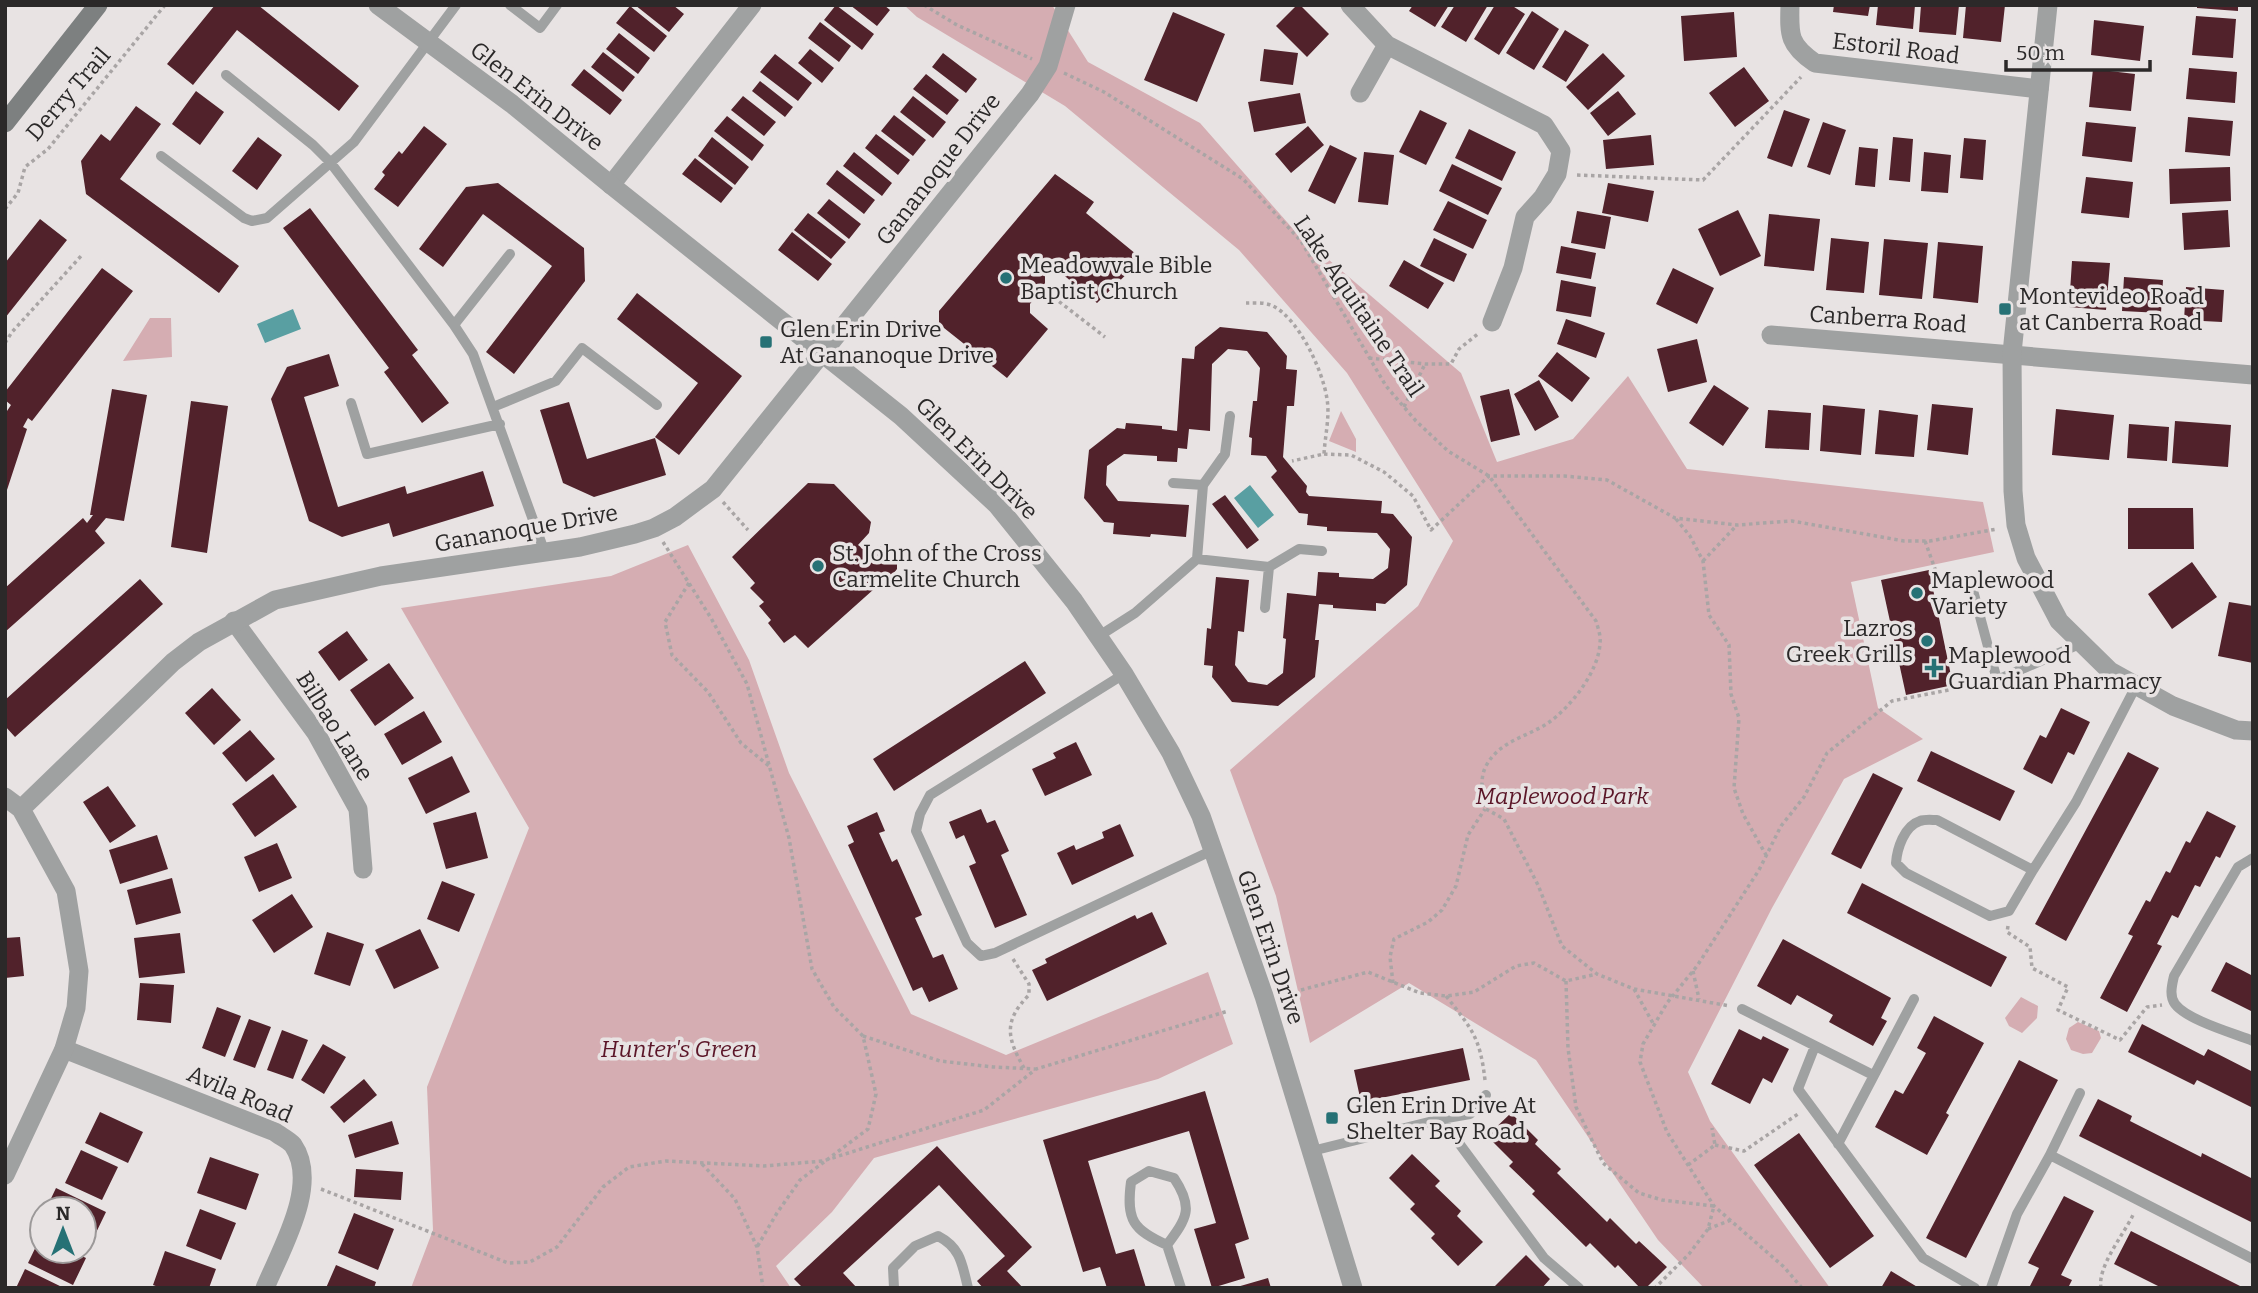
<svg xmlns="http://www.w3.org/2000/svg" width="2258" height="1293" font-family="Bitter,serif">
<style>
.green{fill:#d5adb2}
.water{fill:#599fa2}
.building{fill:#51222b}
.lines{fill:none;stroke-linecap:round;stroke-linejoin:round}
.path{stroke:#a9a5a5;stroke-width:3.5;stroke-dasharray:3.5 3.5;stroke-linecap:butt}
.service{stroke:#9fa1a1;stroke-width:10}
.minor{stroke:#9fa1a1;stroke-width:19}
.tertiary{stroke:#9fa1a1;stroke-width:19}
.secondary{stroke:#7d8080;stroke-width:19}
.poi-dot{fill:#267175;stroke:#e8e3e3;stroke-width:2.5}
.labels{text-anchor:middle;stroke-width:7;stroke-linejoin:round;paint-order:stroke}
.street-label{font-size:23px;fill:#2b2929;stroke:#e8e3e3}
.poi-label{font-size:23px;fill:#2b2929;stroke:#e8e3e3;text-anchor:start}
.park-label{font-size:23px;font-style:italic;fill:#5b1628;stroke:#e8e3e3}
</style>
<rect width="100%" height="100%" fill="#e8e3e3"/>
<path class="green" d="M904 5H1052L1088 62 1200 123 1294 230 1461 373 1497 462 1573 439 1628 376 1687 469 1983 502 1994 552 1851 582 1878 708 1923 739 1844 779 1772 908 1688 1072 1710 1121 1830 1288H1704L1658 1240 1536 1060 1409 983 1310 1043 1276 896 1230 770 1418 606 1453 541 1347 373 1239 250 1065 106 917 17Z
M150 318H171L172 357 123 361Z
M1341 411 1356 439V452L1329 441Z
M688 545 749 660 789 773 911 1014 1006 1055 1208 972 1233 1044 1158 1079 874 1158 832 1212 776 1266 791 1288H411L433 1230 427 1087 529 828 401 608 611 576Z
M2021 997 2038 1006 2037 1018 2022 1033 2009 1026 2005 1018Z
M2078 1022 2099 1031 2101 1038 2092 1053 2083 1054 2071 1050 2066 1039 2069 1028Z"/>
<path class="water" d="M293 309 301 329 265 343 257 324Z
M1250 485 1274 515 1258 528 1234 498Z"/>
<path class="building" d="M215 5H258L359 86 339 111 237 30 193 85 167 64Z
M635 5H673L684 14 669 32Z
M836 5 874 34 862 50 824 20Z
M850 5H884L890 10 877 26Z
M1297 5H1300L1329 34 1307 57 1276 26Z
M1413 5H1449L1435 27 1409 11Z
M1455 5H1488L1466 42 1441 27Z
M1495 5H1511L1525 14 1499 55 1474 39Z
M1834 5H1870L1868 16 1833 12Z
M1878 5H1915L1913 29 1876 25Z
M1921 5H1959L1956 35 1919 32Z
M1966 5H2005L2001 42 1963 38Z
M2197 5H2238V11L2197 8Z
M630 6 667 36 654 52 616 23Z
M1532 11 1559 29 1534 70 1506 53Z
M1173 12 1225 34 1197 102 1144 80Z
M1734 12 1737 57 1684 61 1681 16Z
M2196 16 2236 19 2233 58 2192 55Z
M2094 20 2144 26 2140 61 2091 55Z
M820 22 851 46 839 62 808 38Z
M1565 30 1589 45 1566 82 1542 67Z
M619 33 650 58 638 74 606 49Z
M810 49 834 68 822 83 798 63Z
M1264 49 1298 53 1293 85 1260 81Z
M603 52 635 77 623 92 591 67Z
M943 53 977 79 966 93 932 67Z
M1603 53 1625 76 1588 110 1566 87Z
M775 54 812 83 798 101 760 72Z
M1744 67 1769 101 1735 127 1709 93Z
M2189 68 2237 72 2235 103 2186 99Z
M584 69 622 100 610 115 571 85Z
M2093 69 2135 74 2131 111 2089 107Z
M926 74 959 100 947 115 913 89Z
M760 81 793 107 785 117 752 91Z
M196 91 224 112 200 145 172 124Z
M1618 91 1636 114 1608 136 1590 113Z
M1300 93 1306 123 1254 132 1248 102Z
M743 96 776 122 764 136 731 110Z
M913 96 946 122 933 138 900 112Z
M136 106 161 124 120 179 239 266 219 293 86 194 81 161 101 134 110 141Z
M1420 110 1447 123 1426 165 1399 152Z
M1784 110 1810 119 1792 167 1767 158Z
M894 115 926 140 913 156 881 131Z
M727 116 764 145 752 161 714 131Z
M2188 117 2233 121 2230 156 2185 152Z
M1823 122 1846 130 1830 175 1807 167Z
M2086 122 2136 127 2132 162 2082 156Z
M424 126 447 144 398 207 374 189 385 175 382 172 399 151 402 154Z
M1308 126 1324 145 1291 173 1275 154Z
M1469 129 1516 152 1502 181 1455 158Z
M876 134 910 160 898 175 865 148Z
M1651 135 1654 165 1606 169 1603 140Z
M258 137 282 155 257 190 232 171Z
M712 137 749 167 735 185 698 156Z
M1893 137 1913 139 1910 182 1889 180Z
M1964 138 1986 140 1983 180 1960 178Z
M1330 145 1357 158 1335 204 1308 191Z
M1859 147 1878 149 1875 187 1855 185Z
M854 152 892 183 882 196 843 166Z
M1364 152 1394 155 1388 205 1358 202Z
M1924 152 1951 155 1948 193 1921 191Z
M695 158 733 188 721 203 682 174Z
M1452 164 1502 188 1488 215 1439 191Z
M2230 167 2231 201 2170 204 2169 169Z
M837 170 875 200 864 214 826 184Z
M1055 174 1094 202 1086 213 1142 259 1097 303 1060 272 1045 273V283L1030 304V313L1048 329 1007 378 939 324V311Z
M2086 177 2133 182 2129 218 2081 213Z
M498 183 584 248 585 281 514 374 486 352 552 266 483 214 443 267 419 249 466 187Z
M1608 183 1654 191 1648 222 1602 213Z
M829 199 861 224 849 239 817 213Z
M1448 201 1487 220 1473 249 1433 230Z
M310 208 418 350 412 355 449 403 422 423 384 372 389 368 283 228Z
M1738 210 1761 256 1720 276 1698 229Z
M2228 210 2230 247 2184 250 2182 213Z
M1577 211 1611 217 1605 249 1571 243Z
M808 213 846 242 831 259 794 230Z
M1769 214 1820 219 1814 271 1764 266Z
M40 219 67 240 5 318V263Z
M792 232 832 264 818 281 778 250Z
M1434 238 1467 254 1454 282 1420 266Z
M1831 238 1869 242 1864 293 1826 290Z
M1884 239 1928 243 1922 299 1879 295Z
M1938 242 1983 246 1978 303 1933 298Z
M1561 246 1596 253 1591 279 1556 273Z
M1404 260 1444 283 1428 309 1389 286Z
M2072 261 2110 263 2106 310 2069 307Z
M102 268 133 291 32 421 28 418 23 427 27 429 5 496V414L11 405 5 400V392Z
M1673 268 1714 288 1697 324 1656 304Z
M2124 277 2163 280 2161 313 2122 311Z
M1561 280 1596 287 1591 317 1556 311Z
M2186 287 2224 290 2222 322 2184 320Z
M637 293 742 376 679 455 655 437 698 383 617 319Z
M1566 319 1605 333 1596 358 1557 344Z
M1220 327 1267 332 1287 356 1286 369 1297 370 1294 406H1287L1283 457 1307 486 1306 492 1309 496 1382 501 1381 513 1393 514 1412 537 1407 585 1385 604 1376 603V611L1333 608V605L1319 604 1315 640H1319L1315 677 1278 706 1232 702 1212 677 1213 666 1204 665 1207 628 1211 629 1216 577 1249 580 1244 632 1238 631 1235 665 1248 682 1267 685 1283 673 1286 639 1283 638 1287 593 1316 596 1318 572 1339 573V577L1373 579 1388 568 1390 549 1377 533 1327 531V527L1307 525 1308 514 1299 513 1271 477 1277 471 1266 456 1251 455 1252 438 1249 437 1253 401H1257L1260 368 1247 351 1228 349 1212 364 1210 431 1189 429 1187 449 1178 448 1177 462 1157 461V456L1124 454 1107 466 1106 485 1118 501 1189 505 1186 537 1151 534 1150 537 1113 534 1114 523 1104 522 1084 498 1089 450 1117 428 1125 429 1126 423 1162 426V429L1177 431 1182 358 1194 359 1195 347Z
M1697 339 1707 382 1668 392 1657 349Z
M1557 352 1590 378 1572 402 1538 376Z
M329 354 339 386 304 397 338 507 405 486 407 494 483 471 494 506 393 537 389 523 342 537 309 521 271 399 287 367Z
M1539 380 1559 417 1535 431 1514 394Z
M1714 385 1749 408 1723 446 1689 423Z
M112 389 147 395 124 521 106 518 95 531 105 543 5 632V588L83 518 87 523 93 515H90Z
M1509 389 1520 435 1491 442 1480 396Z
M191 401 228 406 207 553 171 547Z
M569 402 587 459 655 438 666 475 594 497 563 483 540 410Z
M1932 404 1973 408 1968 455 1927 450Z
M1823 405 1865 409 1861 455 1820 451Z
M2056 409 2114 415 2109 460 2052 455Z
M1768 410 1811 413 1809 450 1765 448Z
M1879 410 1918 415 1914 457 1875 454Z
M2175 421 2231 425 2228 467 2172 463Z
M2129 424 2169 427 2167 461 2127 458Z
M808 483 834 484 871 522 869 533 858 545 866 551 877 546 889 548 893 552 897 563V569L890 578 884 581 872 580 869 585 874 589 808 648 795 635 784 643 768 623 771 620 759 606 764 602 750 588 755 583 732 557Z
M1225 495 1259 540 1247 549 1212 504Z
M2128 508H2193L2194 549H2128Z
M2192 562 2217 597 2172 629 2148 594Z
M1929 570 1953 685 1906 695 1881 580Z
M140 579 163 604 15 737 5 726V700Z
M2229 602 2253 606V663L2218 656Z
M347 631 368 660 339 681 318 652Z
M1025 661 1046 693 894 791 873 759Z
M389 663 414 698 375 726 350 690Z
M212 688 241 720 214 745 185 713Z
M2061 708 2090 722 2074 755 2068 752 2052 784 2023 769 2040 735 2046 738Z
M424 711 442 742 402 765 384 734Z
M250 730 275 759 246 782 222 753Z
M1076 742 1092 775 1045 796 1032 769 1056 758 1053 753Z
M1931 751 2015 791 2000 821 1917 781Z
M2128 752 2159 768 2066 941 2035 924Z
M452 756 470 792 426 814 408 778Z
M1873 773 1903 788 1861 869 1831 854Z
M273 774 297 807 255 837 232 804Z
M108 786 136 826 110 843 83 802Z
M981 809 987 823 995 820 1009 851 1001 855 1027 915 995 928 969 866 976 863 964 835 956 839 949 822Z
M2207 811 2236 826 2220 858 2216 856 2200 887 2195 885 2178 918 2172 915 2157 944 2162 946 2127 1012 2100 998 2133 936 2128 934 2146 900 2150 902 2166 871 2170 873 2186 841 2190 843Z
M476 812 488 858 446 869 433 823Z
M877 812 885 831 879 833 892 862 897 859 922 915 915 918 933 958 943 954 958 989 929 1002 922 987 913 991 848 845 854 842 847 826Z
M1120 824 1134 856 1072 885 1057 853 1074 845 1076 850 1104 838 1102 832Z
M157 835 168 869 120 884 109 850Z
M277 843 292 878 259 892 244 857Z
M172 878 181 913 136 925 127 890Z
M442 881 475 894 459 932 427 919Z
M1862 883 2007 957 1991 987 1847 913Z
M292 894 313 927 274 953 252 920Z
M1152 912 1167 944 1047 1001 1032 970 1047 963 1045 959 1135 915 1137 919Z
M420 929 439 968 394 989 375 950Z
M327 932 364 944 350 986 314 974Z
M180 933 185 973 139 978 134 938Z
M20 937 24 976 5 978V938Z
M1783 939 1891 998 1881 1018 1887 1021 1873 1046 1829 1022 1833 1015 1797 995 1791 1005 1757 986Z
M2226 962 2253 976V1012L2211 991Z
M140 983 174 985 171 1023 137 1020Z
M217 1007 241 1016 225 1057 202 1048Z
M1934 1016 1984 1043 1946 1113 1949 1115 1927 1155 1875 1127 1895 1090 1903 1094 1926 1053 1917 1048Z
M249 1019 271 1027 255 1068 233 1060Z
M2142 1024 2204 1056 2208 1049 2253 1072V1108L2197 1080 2194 1085 2128 1052Z
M1739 1029 1761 1040 1763 1036 1789 1049 1772 1083 1763 1078 1750 1104 1711 1084Z
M282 1030 308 1040 293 1079 267 1070Z
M323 1044 346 1057 324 1094 301 1080Z
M1463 1048 1470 1080 1361 1102 1354 1070Z
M2019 1060 2058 1080 1966 1258 1926 1238Z
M364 1079 377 1095 344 1123 330 1107Z
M1205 1091 1249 1239 1235 1244 1245 1278 1212 1288 1194 1229 1216 1223 1189 1131 1088 1161 1116 1254 1134 1249 1146 1288H1107L1100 1267 1083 1272 1043 1140Z
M2098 1099 2132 1116 2130 1121 2201 1157 2202 1153 2253 1179V1223L2079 1136Z
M100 1112 143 1132 128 1163 85 1143Z
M1511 1113 1538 1140 1535 1144 1561 1169 1557 1173 1607 1222 1610 1218 1636 1244 1639 1241 1667 1267 1646 1288H1640L1618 1265 1615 1268 1590 1243 1586 1247 1532 1194 1535 1191 1509 1166 1513 1162 1487 1136Z
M392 1121 399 1144 355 1158 348 1135Z
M1799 1133 1874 1236 1830 1268 1754 1165Z
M937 1146 1032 1247 1007 1271 1023 1288H983L977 1281 1005 1256 939 1185 843 1273 857 1288H803L794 1279Z
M81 1150 118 1167 102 1200 65 1183Z
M1412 1154 1440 1181 1435 1186 1461 1211 1457 1216 1483 1242 1458 1266 1431 1238 1435 1234 1410 1209 1415 1204 1389 1178Z
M210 1157 259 1174 246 1210 197 1193Z
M356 1169 403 1172 401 1200 354 1197Z
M56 1188 106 1212 92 1241 84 1237V1209H46Z
M2064 1196 2094 1211 2061 1275 2072 1280 2068 1288H2029L2039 1268 2028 1263Z
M200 1209 236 1223 221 1260 186 1246Z
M354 1213 394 1229 378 1270 338 1253Z
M2131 1231 2244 1288H2162L2114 1264Z
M42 1234V1251H71L86 1258 73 1285 28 1263Z
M165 1251 216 1269 209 1288H161L153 1285Z
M1526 1255 1550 1279 1542 1288H1493Z
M336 1265 376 1282 374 1288H326Z
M25 1269 64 1288H16Z
M1891 1271 1919 1288H1881Z
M1268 1278 1271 1288H1237V1287Z"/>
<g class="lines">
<path class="path" d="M924 5 957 25 1032 59
M1064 73 1104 92 1243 179 1301 241 1386 386 1416 421 1448 451 1489 476 1596 621C1598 628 1601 636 1600 643 1599 671 1571 707 1548 723 1527 737 1499 741 1486 766 1479 779 1483 795 1485 809
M1577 175 1703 180 1801 77
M5 209 18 193 25 167 48 149 165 5
M1048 293 1105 337
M1246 303C1254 303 1265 302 1273 306 1299 319 1323 371 1327 399 1330 416 1325 436 1324 454L1292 461
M5 343 12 332 82 255
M1369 358 1425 364H1451L1459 349 1479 333
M1404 407 1425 364
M1324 454 1351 455 1384 472 1413 496 1431 530 1489 476H1564L1607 480 1675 518 1737 525 1792 521 1904 541H1930L1997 529
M723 502 748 530
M1676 519 1690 536 1703 561 1709 615 1729 645 1731 694 1739 718 1734 788 1743 814 1766 855
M1925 541 1939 580
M663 542 711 618 747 684 789 838 812 969 834 1007 863 1036 876 1094 868 1129 800 1180 777 1213 757 1247
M1703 561 1737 525
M689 583 665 622 672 655 708 692 741 743 769 766
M1486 809 1504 819 1538 885 1562 946 1597 974 1634 989 1730 1006
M2008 926 2007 932 2030 947 2032 968 2068 987 2058 1010 2120 1040 2147 1007 2162 1005
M1013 959 1029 984V995C1003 1021 1007 1038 1024 1068
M1693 971 1699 999
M1566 981 1568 1048 1576 1107 1603 1163 1639 1193 1662 1200 1714 1206 1708 1229 1689 1254 1655 1288
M1393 983 1390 957 1394 939 1428 922 1442 910 1456 886 1468 835 1485 809
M1634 989 1654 1025
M1301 990 1368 972 1420 993 1446 996 1474 992 1516 966 1534 963 1566 981 1597 974
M1446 996C1472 1029 1480 1037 1485 1080
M863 1036 940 1061 993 1067 1035 1069
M1715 1145 1744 1151 1798 1114
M702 1164 735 1199 757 1247 763 1288
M1688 1165 1715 1145 1712 1128
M321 1189 508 1263 530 1262 557 1247 603 1187 629 1167 666 1161 764 1166 823 1161 984 1110 1036 1069 1228 1011
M1708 1229 1731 1220
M1802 1288 1784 1267 1714 1206 1667 1132 1640 1062 1643 1044 1667 1003 1697 966 1759 870 1781 826 1804 797 1827 753 1892 701 1985 683
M2101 1288C2097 1267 2124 1234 2133 1215"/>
<path class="service" d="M510 5 540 28 557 5
M226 75 313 145 330 162 454 325 473 354 545 553
M161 156 244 218 252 221 267 218 354 142 456 5
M454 325 510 254
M351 403 367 454 500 424
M493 407 556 381 582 348 657 405
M1173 483 1203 485
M1197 559 1269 567 1299 549 1322 551
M1971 583 1997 680 2082 643
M1265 608 1269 567
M1099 636 1135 613 1197 559 1203 485 1225 454 1230 416
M1124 674 930 795 920 814 916 831 967 943 981 956 995 953 1213 850
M2253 858 2238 867 2174 976C2172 985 2169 996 2175 1004 2187 1020 2233 1033 2253 1041
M2033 870 1937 820C1932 820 1925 819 1920 821 1904 826 1897 849 1896 863L1906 873 1990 916 2009 911 2033 870 2076 802 2136 686
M1742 1009 1873 1075
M1815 1046 1798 1089 1923 1258 1975 1288
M1441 1119 1470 1114 1486 1095
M1838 1144 1914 999
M1312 1151 1441 1119 1544 1258 1579 1288
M2050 1155 2080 1093
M1167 1245C1187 1218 1194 1208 1174 1178L1149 1171 1131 1182C1126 1220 1133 1230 1167 1245L1181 1288
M894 1288 893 1268 915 1246 938 1236C961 1248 962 1264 968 1288
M1991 1288 2017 1214 2050 1155 2253 1259"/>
<path class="minor" d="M1350 5 1387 45 1544 125 1561 151 1557 174 1543 197 1525 217 1513 268 1492 322
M1790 5C1789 36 1789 45 1815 63L2039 89
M1360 93 1387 45
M611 185 752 5
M1771 335 2253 375
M234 621 316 733 358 809 363 869
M64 1049 275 1132C280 1136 289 1140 293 1145 320 1184 281 1249 265 1288"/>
<path class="tertiary" d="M378 5 512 104 611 185 901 416 997 505 1074 601 1124 674 1171 753 1201 816 1264 996 1353 1288
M2048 5 2012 353 2013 491 2016 525 2026 558 2059 621 2110 671 2173 706 2236 730 2253 731
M5 797 21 809 66 891 79 971 76 1008 64 1049 5 1175
M21 809 173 662 199 642 275 600 381 576 580 547 635 534 654 528 675 517 713 489 1030 94 1048 66 1066 5"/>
<path class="secondary" d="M5 123 98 5"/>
</g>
<g class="poi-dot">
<circle cx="1006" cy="278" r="7"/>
<rect x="1998" y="302" width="14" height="14" rx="3.5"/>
<rect x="759" y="335" width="14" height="14" rx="3.5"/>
<circle cx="818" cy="566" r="7"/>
<circle cx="1917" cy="593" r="7"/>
<circle cx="1927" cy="641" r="7"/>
<path d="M1930.5 657.5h7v7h7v7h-7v7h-7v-7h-7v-7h7z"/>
<rect x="1325" y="1111" width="14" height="14" rx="3.5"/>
</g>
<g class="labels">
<g class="street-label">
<text transform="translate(1896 48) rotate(7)" y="8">Estoril Road</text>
<text transform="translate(68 94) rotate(-49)" y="8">Derry Trail</text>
<text transform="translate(537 96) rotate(38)" y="8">Glen Erin Drive</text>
<text transform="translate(938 169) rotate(-52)" y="8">Gananoque Drive</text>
<text transform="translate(1359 306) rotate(56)" y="8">Lake Aquitaine Trail</text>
<text transform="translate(1888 319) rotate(4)" y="8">Canberra Road</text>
<text transform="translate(977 458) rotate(45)" y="8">Glen Erin Drive</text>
<text transform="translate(526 528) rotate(-10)" y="8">Gananoque Drive</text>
<text transform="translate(335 726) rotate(58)" y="8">Bilbao Lane</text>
<text transform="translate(1271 947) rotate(71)" y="8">Glen Erin Drive</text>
<text transform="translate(240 1094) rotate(23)" y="8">Avila Road</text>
</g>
<g class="poi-label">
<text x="1020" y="273">Meadowvale Bible<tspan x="1020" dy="26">Baptist Church</tspan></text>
<text x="2019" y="304">Montevideo Road<tspan x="2019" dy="26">at Canberra Road</tspan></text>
<text x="780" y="337">Glen Erin Drive<tspan x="780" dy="26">At Gananoque Drive</tspan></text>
<text x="832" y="561">St. John of the Cross<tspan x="832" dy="26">Carmelite Church</tspan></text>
<text x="1931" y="588">Maplewood<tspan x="1931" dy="26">Variety</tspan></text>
<text x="1913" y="636" text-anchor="end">Lazros<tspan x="1913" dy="26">Greek Grills</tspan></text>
<text x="1948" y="663">Maplewood<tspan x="1948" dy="26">Guardian Pharmacy</tspan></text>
<text x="1346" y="1113">Glen Erin Drive At<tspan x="1346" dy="26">Shelter Bay Road</tspan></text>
</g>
<g class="park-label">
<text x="1562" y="804">Maplewood Park</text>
<text x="679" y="1057">Hunter's Green</text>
</g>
</g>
<rect width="2258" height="1293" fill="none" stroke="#2b2929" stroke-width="14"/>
<g transform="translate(63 1230)"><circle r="33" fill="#e8e3e3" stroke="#9c9999" stroke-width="2"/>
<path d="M0-5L12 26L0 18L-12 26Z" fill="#267175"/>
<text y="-10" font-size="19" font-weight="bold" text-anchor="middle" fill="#2b2929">N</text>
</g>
<path d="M2006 60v10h144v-10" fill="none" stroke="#2b2929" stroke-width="3.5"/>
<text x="2016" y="60" font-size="21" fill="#2b2929" stroke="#e8e3e3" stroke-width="5" paint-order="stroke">50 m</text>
</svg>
